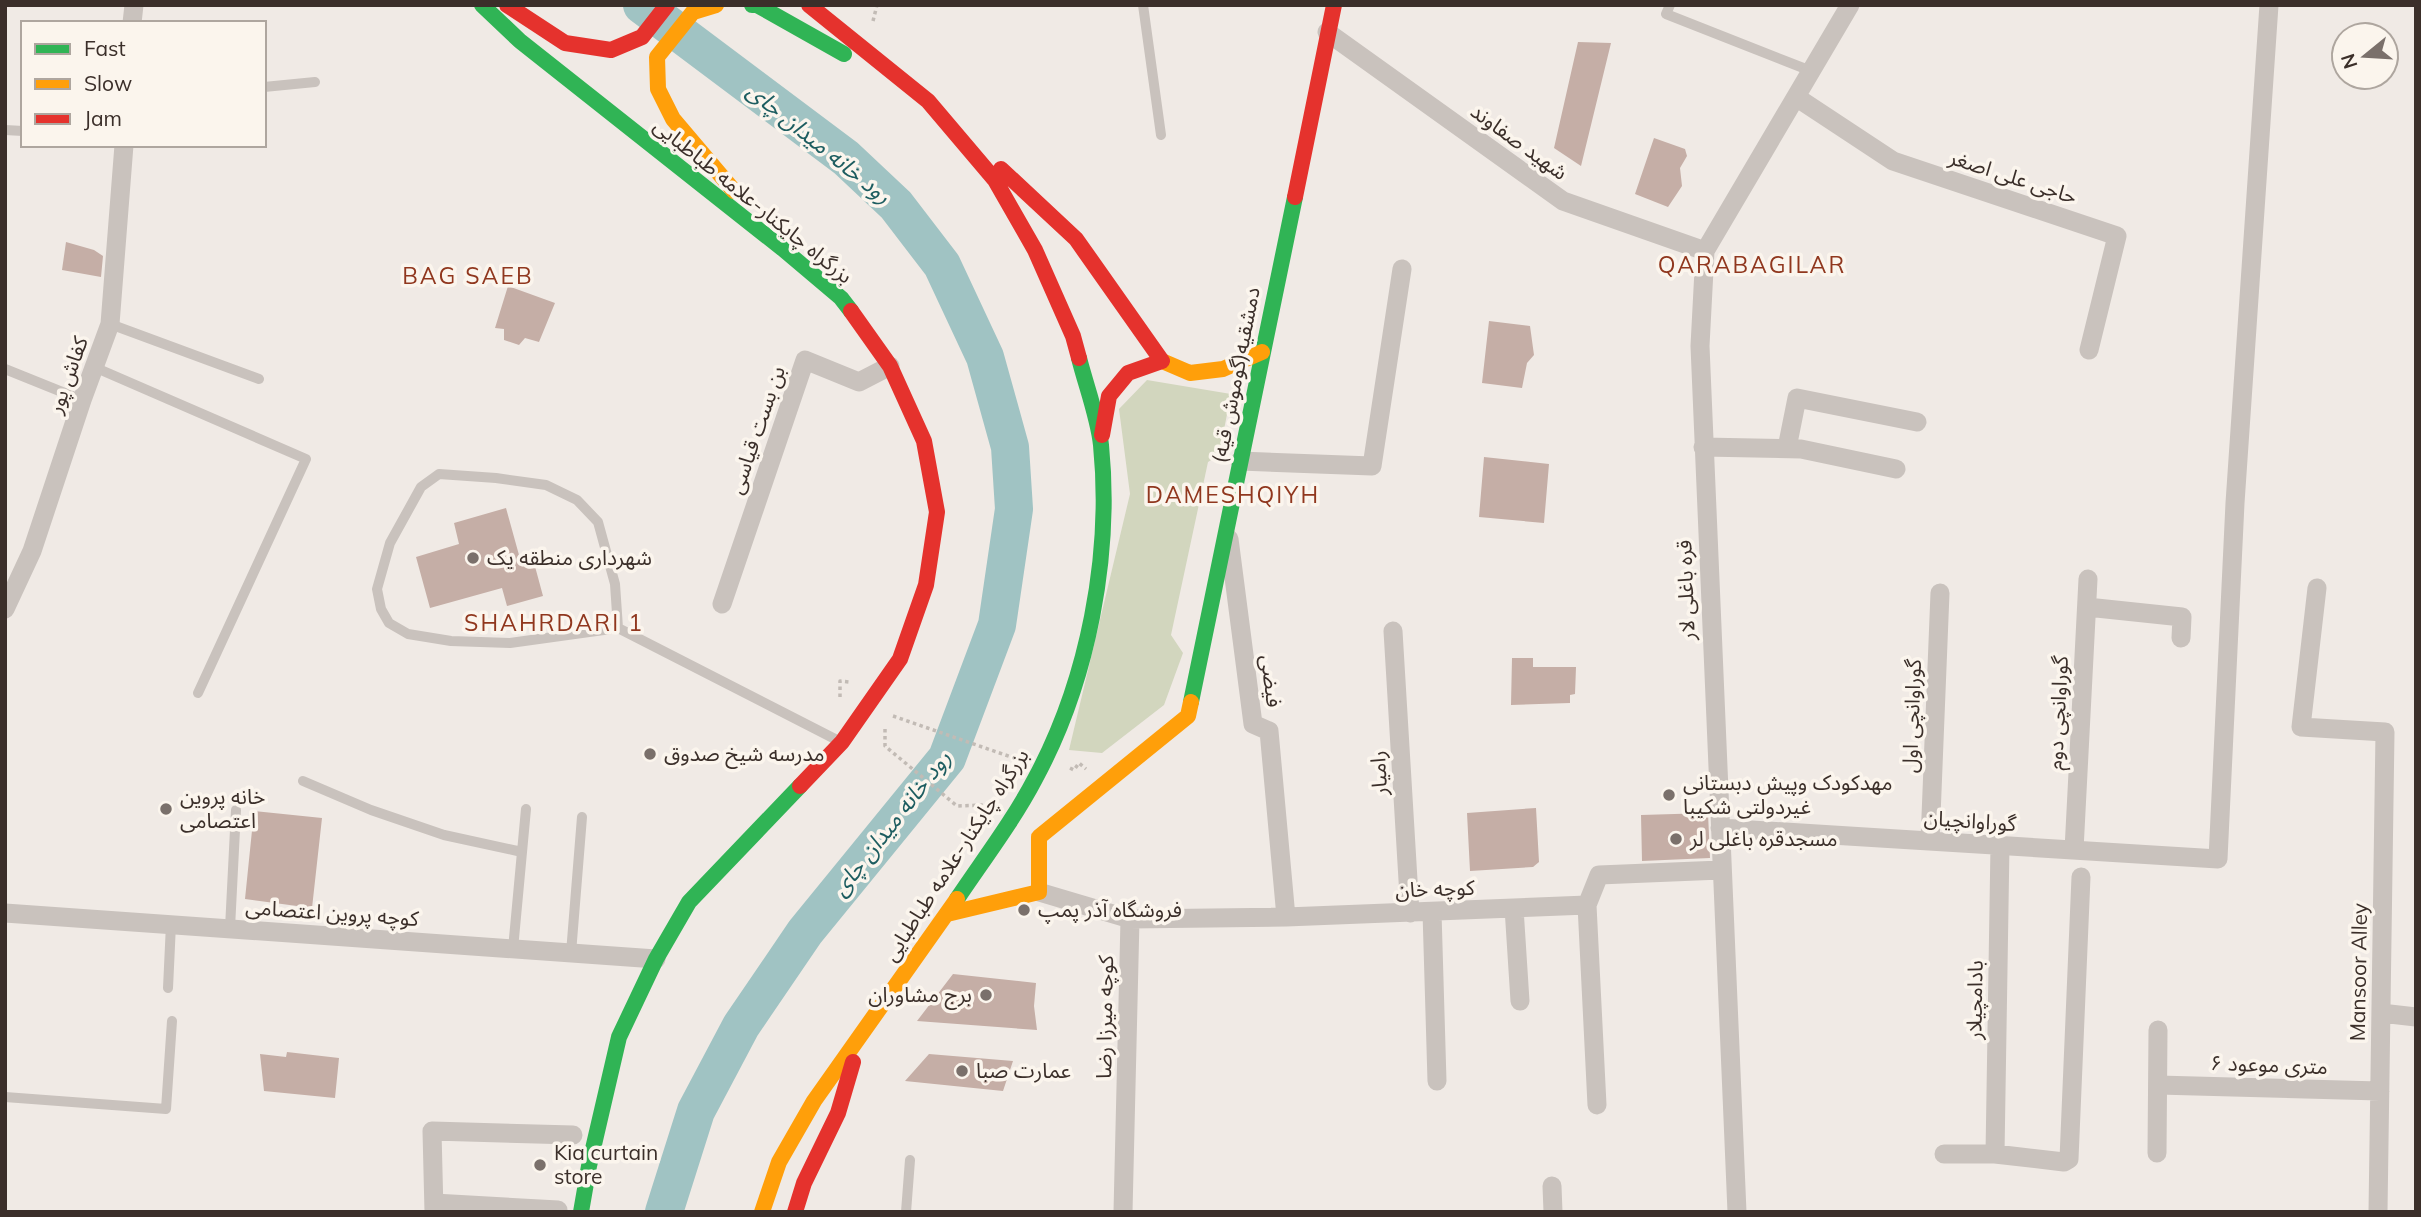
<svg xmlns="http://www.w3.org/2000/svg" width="2421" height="1217" font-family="Mulish,'Noto Sans Arabic',sans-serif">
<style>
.green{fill:#d2d6be}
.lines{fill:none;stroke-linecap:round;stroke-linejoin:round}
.river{stroke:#a0c3c3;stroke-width:38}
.building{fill:#c5aea6}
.path{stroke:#c2bbb5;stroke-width:3.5;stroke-dasharray:3.5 3.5;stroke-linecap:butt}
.lane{stroke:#c9c2bd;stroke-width:10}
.street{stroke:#c9c2bd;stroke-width:19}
.fast{stroke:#30b455;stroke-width:16}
.slow{stroke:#ff9f0a;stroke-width:16}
.jam{stroke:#e5322d;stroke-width:16}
.poi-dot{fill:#7a706b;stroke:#fbf5ed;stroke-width:2.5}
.labels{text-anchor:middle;stroke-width:7;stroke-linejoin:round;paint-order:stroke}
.street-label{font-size:21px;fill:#3b2f2a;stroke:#fbf5ed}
.poi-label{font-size:21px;fill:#3b2f2a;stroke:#fbf5ed;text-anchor:start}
.water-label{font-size:23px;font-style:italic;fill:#1d5d60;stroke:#fbf5ed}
.neighbourhood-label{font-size:23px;letter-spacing:2px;fill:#90371e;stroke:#fbf5ed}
</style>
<rect width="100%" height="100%" fill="#f0eae5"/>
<path class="green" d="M1147 380 1231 394 1219 455 1208 462 1171 635 1183 653 1164 705 1102 753 1069 750 1130 494 1119 409Z"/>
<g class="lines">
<path class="river" d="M642 5 846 158 896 205 942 265 985 357 1010 447 1014 509 997 625 947 758 805 932 741 1026 696 1111 664 1212"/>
</g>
<path class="building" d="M1578 42 1611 43 1581 166 1554 148Z
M1654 138 1685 149 1687 156 1680 168 1682 186 1668 207 1635 194Z
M66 242 94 250 103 256 101 277 62 270Z
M508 286 555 303 539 342 525 338 519 345 504 340V329L495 328Z
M1489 321 1530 326 1534 355 1527 363 1522 388 1482 383Z
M1484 457 1549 464 1544 523 1479 517Z
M506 508 519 555 533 559 543 596 507 606 502 588 430 608 416 557 459 544 454 523Z
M1512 658H1533V667H1576L1575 694 1570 695V703L1511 705Z
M1536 808 1539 862 1533 867 1470 871 1467 813Z
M254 811 322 818 312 908 245 899Z
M1708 813 1710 858 1642 861 1641 815Z
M953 974 1036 983 1034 1006 1037 1030 917 1021Z
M287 1052 339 1058 335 1098 264 1091 260 1054 286 1057Z
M929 1054 1013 1061 1003 1091 905 1081Z"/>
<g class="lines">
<path class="path" d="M873 21 877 5
M840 697V681L849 682
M893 716 1014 758
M885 729V746L957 806 986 805
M1070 768 1074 770 1079 763 1086 769"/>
<path class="lane" d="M1143 5 1161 135
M1670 5 1666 14 1811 71
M264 87 315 82
M5 130 23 131
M110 324 259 379
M94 367 306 459 198 693
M5 369 82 400
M618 628 510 643 451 641 408 634 389 623 381 609 377 589 390 543 421 487 439 474 496 478 546 485 577 500 598 522 615 584 618 628 835 739
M303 781 371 810 444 835 522 852
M230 928 236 810
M513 949 526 809
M571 953 582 817
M168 988 171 924
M5 1097 166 1109 172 1021
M906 1212 910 1160"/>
<path class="street" d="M132 23 134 5
M1327 32 1563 201 1705 251
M1796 97 1893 161 2117 236 2089 350
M1703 447 1801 449 1896 469
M1787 448 1797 398 1917 422
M1240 461 1372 466 1402 269
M1229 539 1253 724 1269 731 1286 917
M2317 588 2301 727 2385 732 2378 1212
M722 604 805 360 859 382 890 366
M2087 607 2182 617 2181 638
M5 609 32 551 82 400 110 324 124 145
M1393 631 1410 913
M1720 828 2218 859 2235 503 2269 5
M1930 841 1940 593
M2074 850 2088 579
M1039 892 1130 919 1286 917 1587 905 1599 875 1721 870
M1587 905 1597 1105
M1514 908 1520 1001
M1432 912 1437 1081
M5 913 656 959
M2381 1013 2416 1017
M2158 1085 2380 1091
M2157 1153 2158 1030
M1944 1154H1995L2064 1162 2069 1159 2081 877
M1995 1154 2000 845
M1552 1186 1553 1212
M434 1203 558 1210
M434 1212 432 1131 573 1135
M1123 1212 1130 919
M1737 1212 1700 346 1705 251 1850 5"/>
<path class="fast" d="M482 5 520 41 783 249 841 298 851 311
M752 5H757L844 54
M1191 702 1295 197
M957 899C983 860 1013 821 1035 779 1088 681 1112 556 1101 445 1098 417 1086 386 1079 358
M581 1212 589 1166 619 1037 656 959 689 902 800 786"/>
<path class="slow" d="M716 5 693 12 657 57 658 89 673 119 734 191
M1162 361 1190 373 1223 369 1262 352
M947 914 1039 892V837L1188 716 1191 702
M762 1212 779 1162 814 1101 957 899"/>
<path class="jam" d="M507 5 565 43 611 50 642 37 667 5
M809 5 928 101 995 180 1035 250 1073 336 1079 358
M1001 169 1076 239 1162 361 1128 373 1109 396 1102 435
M1295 197 1334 5
M800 786 842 742 900 659 926 585 937 512 924 441 890 366 851 311
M795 1212 804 1183 838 1113 853 1062"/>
</g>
<g class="poi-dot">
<circle cx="473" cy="558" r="7"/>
<circle cx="650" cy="754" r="7"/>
<circle cx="1669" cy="795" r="7"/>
<circle cx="166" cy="809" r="7"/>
<circle cx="1676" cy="839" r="7"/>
<circle cx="1024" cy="910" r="7"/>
<circle cx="986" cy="995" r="7"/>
<circle cx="962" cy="1071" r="7"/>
<circle cx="540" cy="1165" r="7"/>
</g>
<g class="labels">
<g class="street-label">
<text transform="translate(1519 142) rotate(36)" y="7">شهید صفاوند</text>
<text transform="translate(2013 177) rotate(18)" y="7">حاجی علی اصغر</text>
<text transform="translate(753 201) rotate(39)" y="7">بزرگراه چایکنار-علامه طباطبایی</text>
<text transform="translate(68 375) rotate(-70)" y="7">کفاش پور</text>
<text transform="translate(1236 375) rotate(-79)" y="7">دمشقیه(گوموش قیه)</text>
<text transform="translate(757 430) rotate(-71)" y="7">بن بست قیاسی</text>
<text transform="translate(1686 590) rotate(-92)" y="7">قره باغلی لار</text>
<text transform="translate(1271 681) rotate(83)" y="7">فیضی</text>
<text transform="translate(2058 713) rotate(-87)" y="7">گوراوانچی دوم</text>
<text transform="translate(1912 716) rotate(-88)" y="7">گوراوانچی اول</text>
<text transform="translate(1379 773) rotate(-93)" y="7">رامیار</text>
<text transform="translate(1970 821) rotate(4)" y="7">گوراوانچیان</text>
<text transform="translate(956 855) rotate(-57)" y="7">بزرگراه چایکنار-علامه طباطبایی</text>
<text transform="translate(1435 889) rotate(-2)" y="7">کوچه خان</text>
<text transform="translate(332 913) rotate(4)" y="7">کوچه پروین اعتصامی</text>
<text transform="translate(2359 972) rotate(-89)" y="7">Mansoor Alley</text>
<text transform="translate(1975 1000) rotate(-89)" y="7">بادامچیلار</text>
<text transform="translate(1105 1017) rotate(-89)" y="7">کوچه میرزا رضا</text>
<text transform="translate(2269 1065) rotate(2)" y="7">۶ متری موعود</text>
</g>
<g class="poi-label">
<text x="487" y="565">شهرداری منطقه یک</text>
<text x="664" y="761">مدرسه شیخ صدوق</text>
<text x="1683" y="790">مهدکودک وپیش دبستانی<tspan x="1683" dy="24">غیردولتی شکیبا</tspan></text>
<text x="180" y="804">خانه پروین<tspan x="180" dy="24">اعتصامی</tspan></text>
<text x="1690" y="846">مسجدقره باغلی لر</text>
<text x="1038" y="917">فروشگاه آذر پمپ</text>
<text x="972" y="1002" text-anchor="end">برج مشاوران</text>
<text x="976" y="1078">عمارت صبا</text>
<text x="554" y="1160">Kia curtain<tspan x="554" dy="24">store</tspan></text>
</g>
<g class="water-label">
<text transform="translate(819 143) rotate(39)" y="8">رود خانه میدان چای</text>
<text transform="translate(891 823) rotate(-52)" y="8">رود خانه میدان چای</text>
</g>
<g class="neighbourhood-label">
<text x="1752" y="273">QARABAGILAR</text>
<text x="468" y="284">BAG SAEB</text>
<text x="1233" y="503">DAMESHQIYH</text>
<text x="554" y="631">SHAHRDARI 1</text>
</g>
</g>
<rect width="2421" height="1217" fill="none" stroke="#3b2f2a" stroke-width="14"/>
<rect x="21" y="21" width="245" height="126" fill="#fbf5ed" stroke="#aea69f" stroke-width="2"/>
<rect x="35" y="44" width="35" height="10" fill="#30b455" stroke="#aea69f" stroke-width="2"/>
<text x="84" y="56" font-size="21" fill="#3b2f2a">Fast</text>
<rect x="35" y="79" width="35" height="10" fill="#ff9f0a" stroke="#aea69f" stroke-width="2"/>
<text x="84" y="91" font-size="21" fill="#3b2f2a">Slow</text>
<rect x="35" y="114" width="35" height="10" fill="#e5322d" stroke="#aea69f" stroke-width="2"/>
<text x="84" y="126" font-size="21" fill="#3b2f2a">Jam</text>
<g transform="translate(2365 56) rotate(252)"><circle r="33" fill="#fbf5ed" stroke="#aea69f" stroke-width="2"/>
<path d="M0-5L12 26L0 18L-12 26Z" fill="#7a706b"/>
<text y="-10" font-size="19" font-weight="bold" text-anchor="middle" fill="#3b2f2a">N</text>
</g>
</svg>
